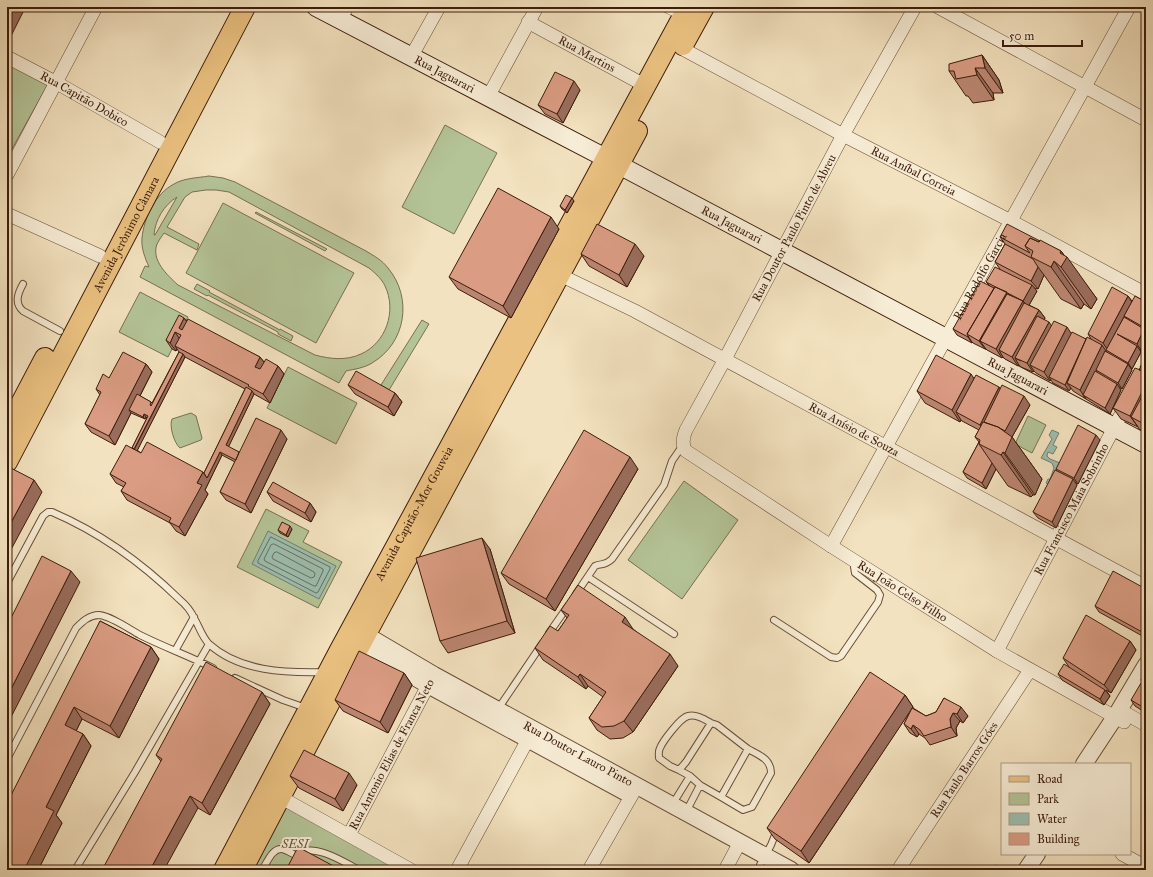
<svg xmlns="http://www.w3.org/2000/svg" width="1153" height="877" font-family="'IM FELL Great Primer',serif">
<style>
.green{fill:#b4c497;stroke:#787051;fill-rule:evenodd}
.water{fill:#9cbeaf;stroke:#767d6d}
.lines{fill:none;stroke-linecap:round;stroke-linejoin:round}
.shore{stroke:#6c6d5d;stroke-width:1}
.service-casing{stroke:#6a4e38;stroke-width:8}
.minor-casing{stroke:#6a4e38;stroke-width:14}
.tertiary-casing{stroke:#6a4e38;stroke-width:18}
.secondary-casing{stroke:#3d1c0b;stroke-width:20}
.primary-casing{stroke:#3d1c0b;stroke-width:22}
.service{stroke:#f7ecd5;stroke-width:6}
.minor{stroke:#f7ecd5;stroke-width:13}
.tertiary{stroke:#f7ecd5;stroke-width:16}
.secondary{stroke:#f7ecd5;stroke-width:18}
.primary{stroke:#eac180;stroke-width:20}
.wall{fill:#bb8671;stroke:#3d1c0b;fill-rule:evenodd}
.shaded-wall{fill:#996d5c;stroke:#3d1c0b}
.building{fill:#da9c83;stroke:#3d1c0b}
.labels{text-anchor:middle;stroke-width:4;stroke-linejoin:round;paint-order:stroke}
.street-label{font-size:12px;fill:#3d1c0b;stroke:#f7ecd5}
.park-label{font-size:12px;font-style:italic;fill:#614e35;stroke:#f7ecd5}
</style>
<rect width="100%" height="100%" fill="#f3e2bf"/>
<filter id="stains"><feTurbulence type="fractalNoise" baseFrequency=".005" numOctaves="4"/><feColorMatrix values="0 0 0 0 .2 0 0 0 0 .09 0 0 0 0 .02 0 0 0 .5 -.17"/></filter>
<radialGradient id="worn" r=".72"><stop offset=".6" stop-color="#630" stop-opacity="0"/><stop offset="1" stop-color="#630" stop-opacity=".3"/></radialGradient>
<path class="green" d="M7 63 48 84 7 158Z
M445 125 497 153 454 234 402 207Z
M209 176 223 178 235 182 366 251C374 256 382 260 388 268 413 298 406 343 372 363 364 368 355 369 346 371L339 383 140 277 145 266 149 267C145 258 141 248 142 238 144 218 155 194 174 184 184 178 197 178 209 176ZM206 190H216L229 192 369 268C375 273 382 279 385 286 397 311 386 343 361 354 346 361 330 359 315 355L178 285C167 275 151 260 157 244 159 240 162 236 164 233L197 250 199 244 167 227 185 197 192 192ZM177 197 155 235H154C155 220 164 205 177 197Z
M223 203 354 273 316 343 186 273Z
M256 212 327 249 325 251 255 213Z
M197 284 210 291 209 292 280 330V329L293 336 291 341 278 334V332L208 295 207 296 194 289Z
M140 292 188 317 168 357 119 332Z
M422 320 429 324 389 390 381 385Z
M288 367 357 403 336 444 267 408Z
M191 413 196 416 202 438 201 440 180 448C174 443 169 426 172 419Z
M1028 416 1046 425 1032 453 1015 444Z
M684 481 738 520 682 599 628 560Z
M266 509 309 531 303 542 342 562 318 608 237 567Z
M283 806 400 870H250Z"/>
<path class="water" d="M1052 430 1059 433 1053 445 1057 447 1053 454 1048 452 1047 456 1050 459 1060 463 1049 485 1046 483 1048 479H1050L1054 468 1052 463 1041 458 1052 439 1049 435Z
M268 531 336 566 319 599 252 564Z"/>
<g class="lines">
<path class="shore" d="M271 537 330 567V569L318 592 316 593 258 563V561Z
M274 544 323 569V571L316 586H314L265 561 264 559 271 545Z
M277 552 314 572 315 574 314 577 311 578 273 559 272 557 274 553Z"/>
<defs>
<path id="service" d="M23 284C18 293 14 303 23 311L60 331
M588 577 674 634
M7 583 43 516 48 512H52C101 533 141 562 179 599 185 604 191 611 194 618 199 626 202 637 209 644 240 672 286 673 325 672
M576 594 595 566C602 563 605 566 612 559L664 485 672 461 683 445
M774 620 831 657 837 658 841 656 878 602 880 595 877 590 855 573 854 567 857 562
M549 633 568 606
M175 651 194 617
M235 678 283 700 306 708
M498 709 542 644
M711 723 717 725 748 749 721 797 700 785 690 776 679 770 686 762Z
M7 759 76 628C82 622 89 615 99 615 111 616 129 629 140 635 164 647 189 656 213 668
M679 770 670 766 659 758C659 754 658 752 660 748 663 741 680 718 688 716 696 714 704 719 711 723
M721 797 743 810 752 807 771 773C771 759 759 755 748 749
M672 805 690 776
M686 812 700 785
M299 855C311 841 346 863 359 870
M760 865 771 845 777 830
M996 869 997 870
M75 870 135 772 209 644
M262 870C267 863 272 848 282 849 287 850 293 854 297 856"/>
<g id="minor">
<path d="M669 7 684 14"/>
<path id="s1" d="M915 7 843 135 725 359 686 430C683 437 681 444 686 451L831 546 997 651 1124 722"/>
<path d="M938 7 1146 120"/>
<path d="M340 20 347 7"/>
<path id="s2" d="M528 22 646 86"/>
<path id="s3" d="M681 48 843 135 1011 221 1146 294"/>
<path id="s4" d="M7 57 57 83 160 142"/>
<path d="M411 57 439 7"/>
<path d="M488 97 537 7"/>
<path d="M7 175 96 7"/>
<path d="M7 214 100 256"/>
<path id="s5" d="M560 275 635 311 1146 587"/>
<path id="s6" d="M831 546 1129 7"/>
<path id="s7" d="M997 651 1128 401"/>
<path d="M1120 710 1146 725"/>
<path d="M280 797 411 870"/>
<path id="s8" d="M349 835 433 676"/>
<path d="M1122 854 1146 867"/>
<path d="M457 870 532 732"/>
<path d="M589 870 637 786"/>
<path d="M725 870 740 842"/>
<path id="s9" d="M898 870 1030 670"/>
</g>
<g id="tertiary">
<path id="s10" d="M366 635 434 675 791 870"/>
<path d="M360 646 428 685 625 792"/>
<path d="M1084 764 1115 717 1146 665"/>
<path d="M1026 870 1037 854"/>
</g>
<g id="secondary">
<path id="s11" d="M316 7 619 165 1146 444"/>
</g>
<g id="primary">
<path d="M683 45 704 7"/>
<path d="M7 430 45 358"/>
<path id="s12" d="M7 462 245 7"/>
<path id="s13" d="M224 870 340 650 688 7"/>
<path d="M242 870 353 658 637 131"/>
</g>
</defs>
<use href="#service" class="service-casing"/>
<use href="#minor" class="minor-casing"/>
<use href="#tertiary" class="tertiary-casing"/>
<use href="#secondary" class="secondary-casing"/>
<use href="#primary" class="primary-casing"/>
<use href="#service" class="service"/>
<use href="#minor" class="minor"/>
<use href="#tertiary" class="tertiary"/>
<use href="#secondary" class="secondary"/>
<use href="#primary" class="primary"/>
</g>
<path class="wall" d="M982 55 999 80 1003 93H993L994 100 973 103 968 96H966L949 71Z
M580 90 563 123 545 114 538 105Z
M574 201 567 213 562 209 560 206Z
M559 229 511 318 458 289 449 277Z
M1000 237 1040 241 1061 251 1097 299 1091 309 1084 304 1081 309 1061 299 1044 275 1038 289 1034 288 1037 291 1029 305 1039 310 1045 318 1044 320 1051 326 1071 334 1086 339H1091L1088 334 1128 296 1132 301 1146 302V341L1141 350 1140 349 1141 352 1132 369 1130 368 1132 370 1122 389 1119 387 1121 390 1110 414 1073 391 1071 388 1069 391 1053 383 1051 380 1050 381 1036 373 1034 371 1033 372 1021 367 1019 365 1018 366 1005 359 1003 357 1002 358 987 350 986 349H985L973 343 972 342V343L957 335 953 329 990 286 986 282 1000 269 995 262 1005 244Z
M581 254 644 256 627 287 589 266Z
M184 318 187 321 260 357 264 362 278 366 284 374 270 403 254 394 228 447 239 452 287 439 251 513 226 500 220 492 235 462 222 455 205 490 208 494 185 536 176 531 170 523 127 500 121 491 124 487 116 483 110 474 132 448 147 418 146 417 145 419 131 413 115 445 91 432 85 424 100 395 96 389 109 378 146 364 152 372 140 396 151 402 152 403 179 352 177 349 176 351 172 349 166 340ZM185 357 245 389 204 473 141 453 137 450Z
M1146 357V433L1139 429 1138 427 1121 419 1113 408 1139 370Z
M974 378 1000 388 1030 405 1012 437 1042 479 1035 495H1033L1031 497 1008 486 996 469 986 489 967 478 963 472 979 442 975 437 979 430 962 421 961 420 960 422 925 403 917 391Z
M348 385 395 393 402 402 394 416 355 394Z
M1100 440 1078 484 1075 482 1077 485 1056 528 1038 518 1033 512 1057 472 1056 469Z
M638 469 555 611 509 584 501 573Z
M267 492 310 503 316 512 311 522 273 501Z
M292 529 288 537 280 533 278 530Z
M490 549 515 633 448 653 440 641Z
M1146 589V638L1099 612 1095 606Z
M561 610 633 629 678 666 633 732 623 738 610 739 597 730 589 718 603 697 588 686 586 689 543 660 535 648 558 631 567 618Z
M100 621 151 647 159 659 119 738 82 719 76 731 83 734 91 746 56 815 62 823 38 870H7Z
M1130 641 1136 650 1111 693 1106 690 1110 696 1104 705 1062 680 1058 674 1069 667 1063 658Z
M1146 671V713L1135 706 1131 700 1145 686 1141 680Z
M404 673 412 685 388 733 343 711 335 700Z
M262 692 270 704 210 815 198 808 156 755Z
M905 695 913 707V708L926 716 936 712 944 698 968 716 963 723 960 721 956 728 957 736 930 745 925 738 919 734 917 737 910 733 904 724 912 708 809 863 775 839 767 828Z
M290 776 357 785 343 811 299 788Z"/>
<path class="shaded-wall" d="M14 7H24L25 8 8 42 7 41V22Z
M982 55 999 80 1003 93 985 68Z
M975 68 993 93 994 100 977 75Z
M574 81 580 90 563 123 557 114Z
M572 198 574 201 567 213 565 210Z
M551 217 559 229 511 318 503 306Z
M635 244 644 256 627 287 619 275Z
M1061 251 1066 258 1067 257 1097 299 1091 309 1061 267 1060 253Z
M1054 261 1084 304 1081 309 1051 267Z
M1038 267 1044 275 1038 289 1031 281Z
M1032 285 1037 291 1028 307 1023 301Z
M1007 292 1013 301 980 341 986 349H985L979 341Z
M1128 296 1132 302 1107 349 1103 343Z
M1023 301 1029 310 999 350 1003 357 1002 358 996 349Z
M1039 310 1045 318 1021 361 1015 358 1019 365 1018 366 1012 357Z
M184 318 190 326 185 336 179 328Z
M1049 322 1055 331 1030 365 1034 371 1033 372 1027 363Z
M1067 327 1073 336 1049 377 1051 380 1050 381 1044 372Z
M1144 329 1146 332V341L1141 350 1137 344Z
M175 332 181 341 175 346 177 349 176 351 170 343Z
M968 336 972 342V343L968 337Z
M1088 339 1067 383 1071 388 1069 391 1065 385Z
M1102 345 1108 354 1096 370 1098 374 1083 395 1086 399 1080 390Z
M1137 346 1141 352 1132 369 1128 363Z
M183 354 185 357 135 455 133 452Z
M260 357 267 366 262 376 255 367Z
M146 364 152 372 132 411 129 410 131 413 115 445 109 436Z
M1128 364 1132 370 1122 389 1118 383Z
M278 366 284 374 270 403 263 394Z
M1143 371 1144 372 1146 375V412L1131 417 1138 427 1130 416Z
M971 374 979 386 956 412 961 420 960 422 952 410Z
M1117 384 1121 390 1110 414 1105 408Z
M999 387 1005 396 986 434 980 425Z
M252 391 254 394 228 448 226 445Z
M395 393 402 402 394 416 388 407Z
M1024 396 1030 405 1012 437 1042 479 1035 495 1005 453 1002 436Z
M144 414 146 417 145 419 143 417Z
M281 430 287 439 251 513 245 504Z
M1096 435 1100 440 1078 484 1074 478Z
M220 452 222 455 205 490 208 494 185 536 179 527 197 483 203 472 207 478Z
M1003 452 1033 495 1031 497 1001 455Z
M630 457 638 469 555 611 546 599Z
M992 463 996 469 986 489 982 483Z
M1073 479 1077 485 1056 528 1052 522Z
M34 480 42 492 7 557V530Z
M310 503 316 512 311 522 305 513Z
M290 526 292 529 288 537 286 535Z
M482 538 490 549 515 633 507 621Z
M71 571 80 582 7 725V697Z
M625 617 633 629 630 633 622 622Z
M1146 626V638L1142 632Z
M1130 641 1136 650 1111 693 1104 685Z
M151 647 159 659 119 738 110 726Z
M670 654 678 666 633 732 624 721Z
M404 673 412 685 388 733 380 722Z
M580 674 588 686 586 689 578 677Z
M1105 690 1110 696 1104 705 1100 699Z
M262 692 270 704 210 815 202 803Z
M905 695 913 707 809 863 801 851Z
M74 707 82 719 73 737 65 725Z
M961 707 968 716 963 723 957 714Z
M953 713 960 721 956 728 957 736 951 727 950 719Z
M913 725 919 734 917 737 911 729Z
M83 734 91 746 56 815 62 823 38 870H24L46 807Z
M349 773 357 785 343 811 335 799Z
M190 796 198 808 164 870H150Z"/>
<path class="building" d="M7 7H14L7 22Z
M982 55 985 68H975L977 75 956 79 954 71H949V64Z
M555 72 574 81 557 114 538 105Z
M498 188 551 217 503 306 449 277Z
M566 195 572 198 565 210 560 206Z
M597 224 635 244 619 275 581 254Z
M1007 224 1040 241 1039 242 1030 238 1025 246 1030 253 1000 237Z
M1030 238 1039 242 1040 240 1061 251 1060 253 1067 257 1061 267 1054 261 1051 267 1031 257 1033 251 1025 246Z
M1005 244 1033 259 1038 267 1031 281 995 262Z
M995 267 1032 285 1023 301 986 282Z
M980 281 994 288 967 334 968 336V337L953 329Z
M995 287 1007 292 979 341 967 334Z
M1112 287 1128 296 1103 343 1088 334Z
M1007 294 1023 301 996 349 980 341Z
M1135 296 1146 302V327L1145 328 1124 316Z
M1024 303 1039 310 1012 357 999 350Z
M179 315 184 318 179 328 182 330 188 319 260 357 255 367 260 369 266 359 278 366 263 394 248 386 249 385 175 346 181 335 175 332 170 343 166 340Z
M1037 316 1049 322 1027 363 1015 358Z
M1124 317 1144 329 1137 344 1117 334 1137 346 1128 363 1106 350Z
M1054 321 1067 327 1044 372 1030 365Z
M1072 332 1086 339 1065 385 1049 377Z
M1087 337 1102 345 1080 390 1067 383Z
M1105 351 1128 364 1118 383 1096 370Z
M123 352 146 364 109 436 85 424 101 392 96 389 103 374 109 378Z
M179 352 183 354 134 449 132 448 148 416 144 414 143 417 129 410 137 394 151 402 150 405 151 406Z
M936 355 971 374 952 410 917 391Z
M1146 357V376L1145 369 1140 367Z
M1141 367 1144 372V373L1143 371 1139 370Z
M1135 368 1143 371 1146 384 1130 416 1113 408Z
M356 371 395 393 388 407 348 385Z
M1095 371 1117 384 1105 408 1083 395Z
M976 375 999 387 980 425 956 412Z
M1002 385 1024 396 1005 431 998 427 984 422Z
M246 387 251 390 252 391 226 445 239 452 236 460 220 452 207 478 204 473Z
M1146 389V425L1131 417Z
M256 418 281 430 245 504 220 492Z
M983 422 998 427 1012 437 1005 453 1003 452 1001 455 979 444 980 440 975 437Z
M1078 425 1096 435 1074 478 1056 469Z
M584 430 630 457 546 599 501 573Z
M147 442 203 472 197 483 202 485 179 527 169 522 171 518 121 491 126 483 110 474 126 445 141 453Z
M979 442V444L992 463 982 483 963 472Z
M7 466 34 480 7 530Z
M1055 470 1073 479 1052 522 1033 512Z
M273 482 310 503 305 513 267 492Z
M282 522 290 526 286 535 278 530Z
M482 538 507 621 440 641 416 558Z
M42 556 71 571 7 697V626Z
M1146 556V562L1144 560Z
M1113 571 1146 589V626L1142 632 1095 606Z
M578 585 625 617 622 622 670 654 624 721 614 726 602 727 589 718 606 692 580 674 578 677 535 648 550 626 558 631 569 615 561 610Z
M1086 615 1130 641 1104 685 1063 658Z
M100 621 151 647 110 726 74 707 65 725 83 734 46 807 54 811 24 870H7V803Z
M359 651 404 673 380 722 335 700Z
M206 662 262 692 202 803 190 796 150 870H102L162 759 156 755Z
M1064 664 1105 690 1100 699 1058 674Z
M1146 671V683L1141 680Z
M870 672 905 695 801 851 767 828Z
M1141 683 1146 686V709L1131 700Z
M944 698 961 707 957 714 953 713 950 719 951 727 924 736 920 730 913 725 911 729 904 724 912 708 926 716 936 712Z
M304 750 349 773 335 799 290 776Z
M298 847 341 870H286Z"/>
<g class="labels">
<g class="street-label">
<text dy="4" stroke="none"><textPath href="#s2" startOffset="67">Rua Martins</textPath></text>
<text dy="4" stroke="none"><textPath href="#s11" startOffset="145">Rua Jaguarari</textPath></text>
<text dy="4" stroke="none"><textPath href="#s4" startOffset="88">Rua Capitão Dobico</textPath></text>
<text dy="4" stroke="none"><textPath href="#s3" startOffset="263">Rua Aníbal Correia</textPath></text>
<text dy="4" stroke="none"><textPath href="#s11" startOffset="469">Rua Jaguarari</textPath></text>
<text transform="translate(794 228) rotate(-62)" y="4">Rua Doutor Paulo Pinto de Abreu</text>
<text dy="4" stroke="none"><textPath href="#s12" startOffset="257">Avenida Jerônimo Câmara</textPath></text>
<text dy="4" stroke="none"><textPath href="#s6" startOffset="308">Rua Rodolfo Garcia</textPath></text>
<text dy="4" stroke="none"><textPath href="#s11" startOffset="793">Rua Jaguarari</textPath></text>
<text dy="4" stroke="none"><textPath href="#s5" startOffset="332">Rua Anísio de Souza</textPath></text>
<text dy="4" stroke="none"><textPath href="#s7" startOffset="160">Rua Francisco Maia Sobrinho</textPath></text>
<text dy="4" stroke="none"><textPath href="#s13" startOffset="404">Avenida Capitão-Mor Gouveia</textPath></text>
<text dy="4" stroke="none"><textPath href="#s1" startOffset="761">Rua João Celso Filho</textPath></text>
<text dy="4" stroke="none"><textPath href="#s10" startOffset="243">Rua Doutor Lauro Pinto</textPath></text>
<text dy="4" stroke="none"><textPath href="#s8" startOffset="91">Rua Antonio Elias de Franca Neto</textPath></text>
<text dy="4" stroke="none"><textPath href="#s9" startOffset="120">Rua Paulo Barros Góes</textPath></text>
</g>
<g class="park-label">
<text x="295" y="848">SESI</text>
</g>
</g>
<rect width="1153" height="877" fill="none" stroke="#f3e2bf" stroke-width="24"/>
<rect x="8" y="8" width="1137" height="861" fill="none" stroke="#3d1c0b" stroke-width="2"/>
<rect x="12" y="12" width="1129" height="853" fill="none" stroke="#3d1c0b"/>
<rect x="1001" y="763" width="130" height="92" fill="#f7ecd5" stroke="#ad9984"/>
<rect x="1009" y="776" width="20" height="6" fill="#eac180" stroke="#ad9984"/>
<text x="1037" y="783" font-size="12" fill="#3d1c0b">Road</text>
<rect x="1009" y="793" width="20" height="12" fill="#b4c497" stroke="#ad9984"/>
<text x="1037" y="803" font-size="12" fill="#3d1c0b">Park</text>
<rect x="1009" y="813" width="20" height="12" fill="#9cbeaf" stroke="#ad9984"/>
<text x="1037" y="823" font-size="12" fill="#3d1c0b">Water</text>
<rect x="1009" y="833" width="20" height="12" fill="#da9c83" stroke="#ad9984"/>
<text x="1037" y="843" font-size="12" fill="#3d1c0b">Building</text>
<path d="M1003 40v6h79v-6" fill="none" stroke="#3d1c0b" stroke-width="2"/>
<text x="1009" y="40" font-size="12" fill="#3d1c0b" stroke="#f7ecd5" stroke-width="3" paint-order="stroke">50 m</text>
<rect width="100%" height="100%" filter="url(#stains)"/>
<rect width="100%" height="100%" fill="url(#worn)"/>
</svg>
